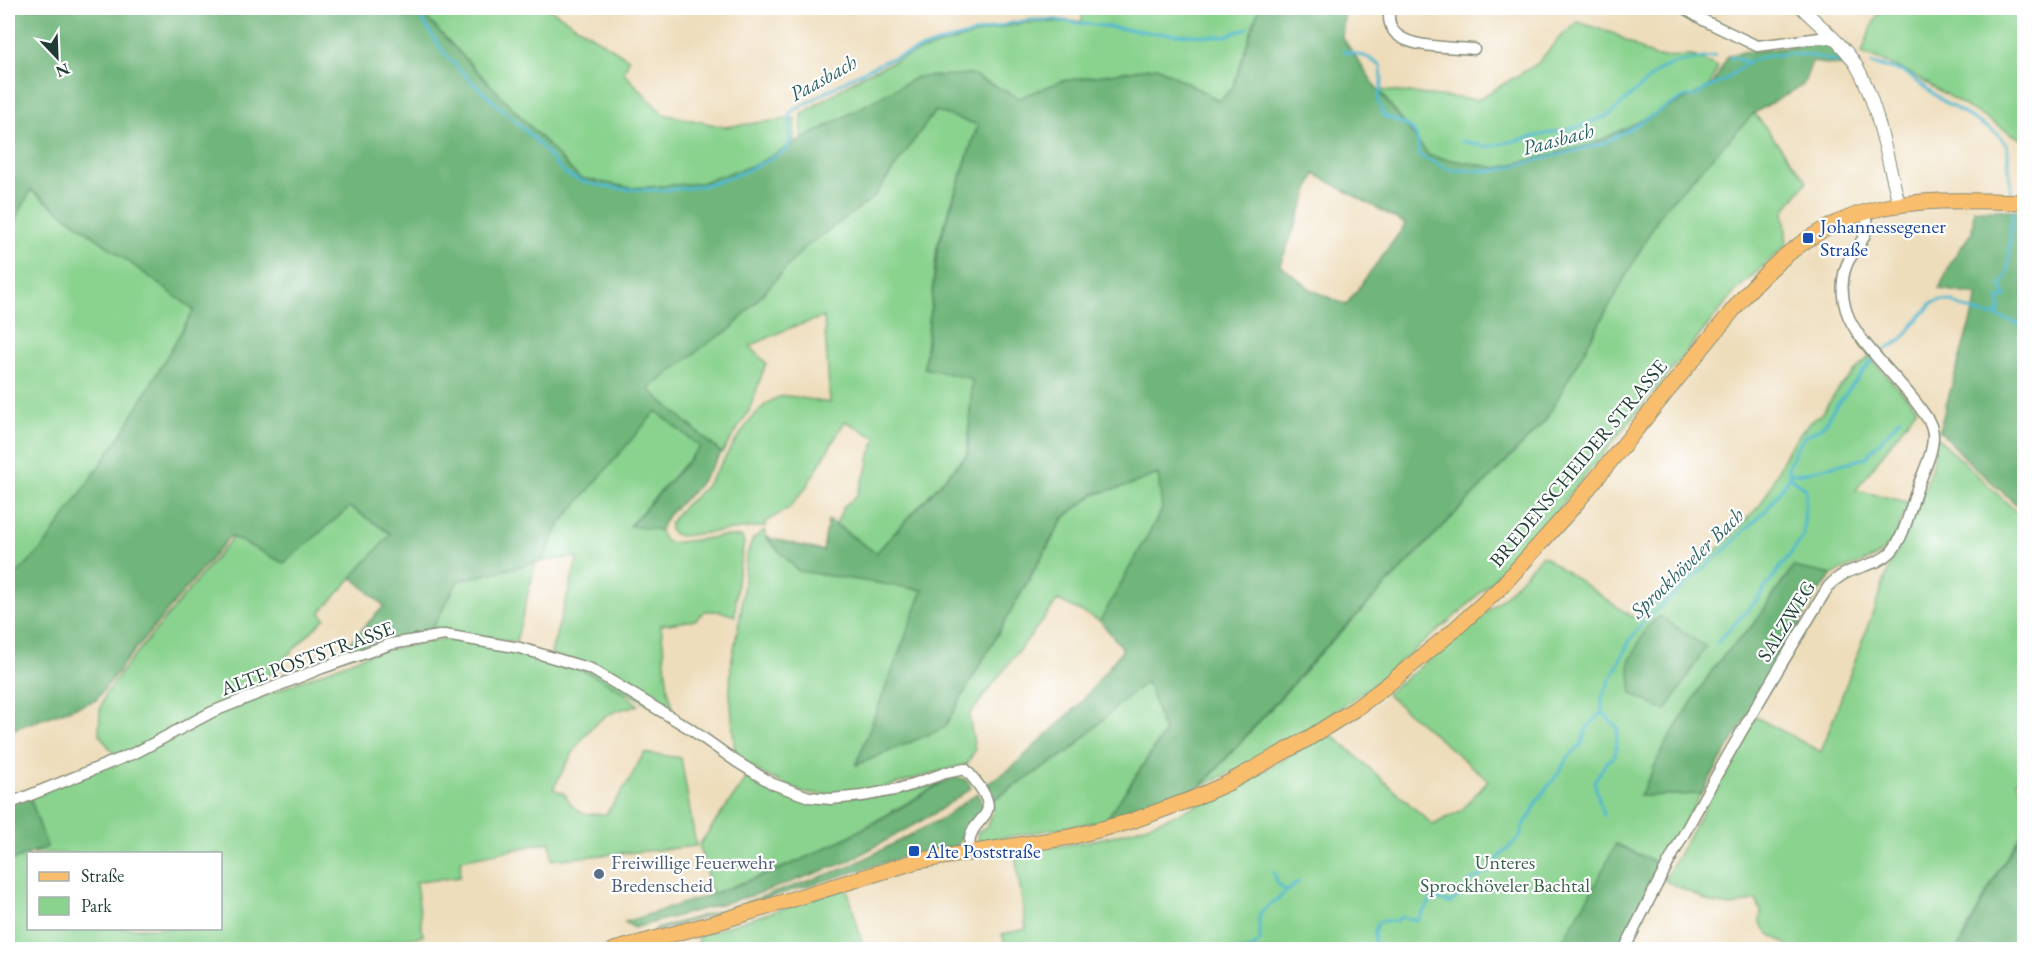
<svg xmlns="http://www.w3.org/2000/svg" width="2032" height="957" font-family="'EB Garamond',serif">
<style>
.green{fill:#8ad38f;stroke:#548862;stroke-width:1.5}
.forest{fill:#6fb57a;stroke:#477957;stroke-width:1.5;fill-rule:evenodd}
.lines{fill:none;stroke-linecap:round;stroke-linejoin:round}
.stream{stroke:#51b9cf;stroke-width:3}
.minor-casing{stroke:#868d78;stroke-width:13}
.tertiary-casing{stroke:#868d78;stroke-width:14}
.primary-casing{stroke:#868d78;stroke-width:17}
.minor{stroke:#fff;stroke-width:10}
.tertiary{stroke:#fff;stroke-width:12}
.primary{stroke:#f9be6d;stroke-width:15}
.transit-dot{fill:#1a4fb4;stroke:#fff;stroke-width:2}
.service-dot{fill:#5c6f8a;stroke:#fff;stroke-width:2}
.labels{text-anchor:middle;stroke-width:4.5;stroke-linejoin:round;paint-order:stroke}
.transit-label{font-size:20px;fill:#164399;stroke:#fff;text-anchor:start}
.street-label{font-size:20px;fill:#1f3d34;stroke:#fff}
.service-label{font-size:20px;fill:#4e5e75;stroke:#fff;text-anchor:start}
.park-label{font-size:20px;fill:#3a624b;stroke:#fff}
.water-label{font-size:21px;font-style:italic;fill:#2e6262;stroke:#fff}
</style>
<rect width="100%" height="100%" fill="#fff"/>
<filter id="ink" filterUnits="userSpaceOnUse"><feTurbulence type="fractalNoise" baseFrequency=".0167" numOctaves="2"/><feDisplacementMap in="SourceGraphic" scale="12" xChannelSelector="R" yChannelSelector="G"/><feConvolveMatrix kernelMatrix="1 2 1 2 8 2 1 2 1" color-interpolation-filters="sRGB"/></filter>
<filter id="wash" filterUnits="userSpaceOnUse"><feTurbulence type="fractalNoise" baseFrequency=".008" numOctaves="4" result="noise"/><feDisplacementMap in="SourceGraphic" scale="24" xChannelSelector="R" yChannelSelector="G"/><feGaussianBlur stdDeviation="1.35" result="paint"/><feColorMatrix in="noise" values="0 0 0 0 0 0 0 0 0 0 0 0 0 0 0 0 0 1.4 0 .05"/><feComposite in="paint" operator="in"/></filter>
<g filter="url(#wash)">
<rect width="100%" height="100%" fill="#edb"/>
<path class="green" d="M417 8H548L629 59 624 73 663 114 725 127 795 118 794 144 757 165 700 184 632 188 579 178Z
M1082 8H1259L1233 87 1220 101 1157 67 1062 81 1019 98 971 74 801 140 802 114 863 75 911 54 986 31 1023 23 1082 21Z
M1881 8H2024V141L1908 72 1862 53 1870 30Z
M1578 22 1615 34 1654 57 1693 56 1718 67 1709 86 1700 92 1593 144 1497 168 1429 156 1379 90 1477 100 1537 64 1559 38Z
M935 110 978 124 937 246 924 368 972 379 967 454 876 553 836 524 844 506 856 497 868 467 870 455 877 438 845 421 805 489 789 508 765 522 766 526 680 536C650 529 694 499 704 488 725 464 752 400 784 396 791 395 821 402 830 403L824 317 787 329 750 346 766 363 749 411 722 453 648 389 707 343 731 329 805 247 874 197Z
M1754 113 1807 181 1784 211 1787 244 1735 292 1527 547 1460 612 1375 683 1331 715 1263 757 1202 786 1319 655 1545 421 1662 211Z
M30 190 194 309 124 431 45 546 8 583V237Z
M1871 355 1873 361 1917 408 1856 490 1908 502C1901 521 1895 545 1877 556 1863 564 1846 566 1832 575L1793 567 1755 622 1716 664 1666 743 1652 771 1643 796 1701 794 1662 865 1619 845 1567 933 1563 949 1007 950 1002 934 1026 929 1015 853C1050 847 1090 843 1123 833 1198 811 1264 772 1329 732L1433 825 1462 810 1488 780 1386 694 1466 630 1505 596 1542 555 1632 617 1698 566 1727 540 1760 505 1770 488 1787 451 1808 424 1821 414 1840 387Z
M655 410 700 447 630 525 659 530 665 541 671 543 725 536 741 537 744 542 737 581 735 616 720 611H705L695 620 661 625 668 690 676 718 551 653 578 557 543 561 559 525Z
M1937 437 2024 519V776L2016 781 2024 791V829L1998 871 1957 949H1788L1787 945 1769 934 1760 923 1761 911 1756 900 1732 906 1712 903 1664 880 1756 717 1821 752 1893 558C1913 523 1933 477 1937 437Z
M1159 474 1162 509 1100 621 1058 600 969 715 975 750 967 764 856 795 804 793 759 772 735 754 730 693 731 664 741 612 746 557 753 539 765 530 766 538 798 570 923 590 857 765 944 728 1065 517 1094 495Z
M350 506 392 534 320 613 325 618 267 676 254 694 123 754H114L99 734 100 710 105 695 121 672 233 537 284 563Z
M536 562 516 642 479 636 430 633 458 581Z
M445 639C507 650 592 660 638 705 629 708 615 710 606 716 581 731 567 764 553 789L565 794C575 815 585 815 606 814L627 784 644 753 681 758 696 846 552 860 550 842 461 860 460 877 416 882 423 936 364 946V950H8V862L28 854V928H220V854L31 853 47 847 30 797 200 721 374 652Z
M1147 681 1164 733 1106 820 979 842 977 832 988 826 993 812 992 801 1070 751 1129 695Z
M749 775 798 798 886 795 943 782 850 836 797 862 712 894 699 845Z
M847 888 864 949H700L697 936Z"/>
<path class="forest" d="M8 8H417L579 178 632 188 700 183 757 164 917 77 971 74 1019 98 1062 81 1157 67 1220 101 1233 87 1259 8H1345L1342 37 1378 90 1429 156 1498 168 1593 144 1700 92 1713 84 1728 56 1743 52 1829 43 1850 59V67L1812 62 1803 85 1754 113 1662 211 1545 421 1319 654 1201 786 1160 806 1106 820 1165 733 1147 682 1129 695 1070 751 991 801 983 787 1011 768 1080 704 1123 649 1100 621 1162 510 1158 474 1127 486 1094 494 1064 517 944 728 856 765 923 590 798 571 766 537 823 551 828 520 876 553 968 454 972 379 924 368 938 246 978 125 935 111 873 198 804 248 731 329 708 343 649 389 721 453 697 487 669 514 660 530 630 526 700 447 656 411 559 525 543 561 458 581 430 632 333 660 384 606 352 577 391 534 350 507 284 563 230 536 124 663 96 700 8 731V583L45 545 124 430 194 310 31 190 8 236ZM1315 174 1406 224 1346 305 1312 290 1280 265Z
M1974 210H2024V511L1971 464 1939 430 1978 295 1939 289 1952 260 1972 232Z
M1793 567 1833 575 1815 596 1786 651 1701 794 1640 796 1666 743 1716 664 1756 622Z
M1660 616 1706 647 1666 711 1632 694 1629 662 1647 627Z
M955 777C964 778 968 780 971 788L935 813 847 862 754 895 634 928 625 922C683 903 742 886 798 861 848 839 896 811 943 782Z
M977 793 984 807 982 814 968 828 957 846 913 854 655 932V929L732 907 849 867 941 819Z
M30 797 47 847 8 862V806Z
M2024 829V949H1958L1999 871Z
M1616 844 1661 865 1622 949 1561 950 1564 938 1590 894Z"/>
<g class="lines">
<path class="stream" d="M412 8C426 22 434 40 446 55 473 86 506 111 535 140 548 152 557 171 574 178 605 192 661 192 695 187 727 182 759 165 787 150L790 141V113L852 77 885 61 938 43 1012 23 1030 20H1056L1155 33 1210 36H1226L1247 28
M1344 51 1367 57 1381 66 1382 83 1378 101 1384 116C1409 126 1419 126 1419 156L1451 170 1495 171 1605 143 1677 101 1688 96C1696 98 1698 94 1704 90 1711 86 1718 84 1725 80 1734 74 1742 65 1751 61 1778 50 1811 54 1838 62
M1730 57 1748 62
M1872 64 1890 68 1906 73 1943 101 1998 134 2007 145 2011 192
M1462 141 1488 147 1581 126 1611 114 1659 70 1676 63 1715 56
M1996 316 2000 308 1998 299 2006 297 2001 285 2008 273 2012 212
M1878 353 1900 341 1932 303 1942 300 1952 302 1974 312 1996 316 2024 326
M1791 474 1804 473 1865 458 1901 418
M1717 643 1754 603 1803 537 1806 489 1790 477
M1602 712 1618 728 1615 756 1607 762 1594 781 1603 815
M1273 872 1276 877V882L1286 891
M1247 950 1260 942C1261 933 1257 922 1260 913L1298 882
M1375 950 1374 933 1377 923 1383 921H1396L1401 917 1417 920 1433 898 1450 903 1461 894 1469 882 1487 872 1502 854 1520 837 1522 827 1531 815 1537 801 1560 771 1568 757 1581 745 1587 728 1602 712V697L1630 640 1642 623 1730 545 1767 509 1790 476 1788 466 1796 450 1805 436 1819 429 1828 420 1832 411 1874 358"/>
</g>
</g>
<g filter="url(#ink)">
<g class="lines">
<defs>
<path id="minor" d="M1389 8C1389 16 1388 23 1393 30 1405 49 1453 47 1474 49
M1684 8 1705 21 1757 46 1820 38 1833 39
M8 804 137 752 212 712 322 668 391 644 445 635 520 648 591 669 689 728 737 762 773 784 809 797 831 799 862 796 899 789 945 773 965 769C1017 825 963 810 970 852
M1624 950C1685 825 1756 705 1828 587 1849 563 1873 570 1891 552 1905 536 1910 508 1917 489 1923 472 1933 454 1933 436 1933 425 1926 416 1920 408 1900 379 1855 341 1846 310 1841 294 1841 275 1849 260 1861 239 1869 239 1867 211"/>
<path id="tertiary" d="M1802 8C1820 26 1843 44 1856 65 1877 99 1888 164 1899 203"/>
<path id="primary" d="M614 950 721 921 917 861 1070 837 1129 822 1192 799 1228 783 1309 738 1355 709 1386 686 1452 632 1500 588 1574 506 1746 294C1834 197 1902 198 2024 202"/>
</defs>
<use href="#minor" class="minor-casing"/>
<use href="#tertiary" class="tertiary-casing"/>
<use href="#primary" class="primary-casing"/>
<use href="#minor" class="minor"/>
<use href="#tertiary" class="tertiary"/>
<use href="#primary" class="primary"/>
</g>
</g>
<g class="transit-dot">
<rect x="1802" y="232" width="12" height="12" rx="3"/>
<rect x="908" y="845" width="12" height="12" rx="3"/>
</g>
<circle class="service-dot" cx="599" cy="874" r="6"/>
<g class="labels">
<g class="transit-label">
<text x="1820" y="233">Johannessegener<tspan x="1820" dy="23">Straße</tspan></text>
<text x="926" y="858">Alte Poststraße</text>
</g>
<g class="street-label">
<text transform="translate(1578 463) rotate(-50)" y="7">BREDENSCHEIDER STRASSE</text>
<text transform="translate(1786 621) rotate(-58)" y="7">SALZWEG</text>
<text transform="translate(307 658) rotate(-20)" y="7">ALTE POSTSTRASSE</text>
</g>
<g class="service-label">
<text x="611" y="869">Freiwillige Feuerwehr<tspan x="611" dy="23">Bredenscheid</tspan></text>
</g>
<g class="park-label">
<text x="1505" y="869">Unteres<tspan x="1505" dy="23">Sprockhöveler Bachtal</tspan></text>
</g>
<g class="water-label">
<text transform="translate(823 78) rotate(-29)" y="7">Paasbach</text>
<text transform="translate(1558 139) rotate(-15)" y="7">Paasbach</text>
<text transform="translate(1687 563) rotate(-44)" y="7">Sprockhöveler Bach</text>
</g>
</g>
<rect width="2032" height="957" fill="none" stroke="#fff" stroke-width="30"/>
<rect x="27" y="852" width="195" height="78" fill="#ffffff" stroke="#a5b1ae" stroke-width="1.5"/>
<rect x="39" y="872" width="30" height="9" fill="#f9be6d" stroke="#a5b1ae" stroke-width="1.5"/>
<text x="81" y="882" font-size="18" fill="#1f3d34">Straße</text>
<rect x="39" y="897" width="30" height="18" fill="#8ad38f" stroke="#a5b1ae" stroke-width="1.5"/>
<text x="81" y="912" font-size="18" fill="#1f3d34">Park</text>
<g transform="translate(57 57) rotate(157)" stroke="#ffffff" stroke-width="4.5" paint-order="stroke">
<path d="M0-4.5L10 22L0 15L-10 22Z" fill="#1f3d34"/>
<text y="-9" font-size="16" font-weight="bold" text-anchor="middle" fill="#1f3d34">N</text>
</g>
</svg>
